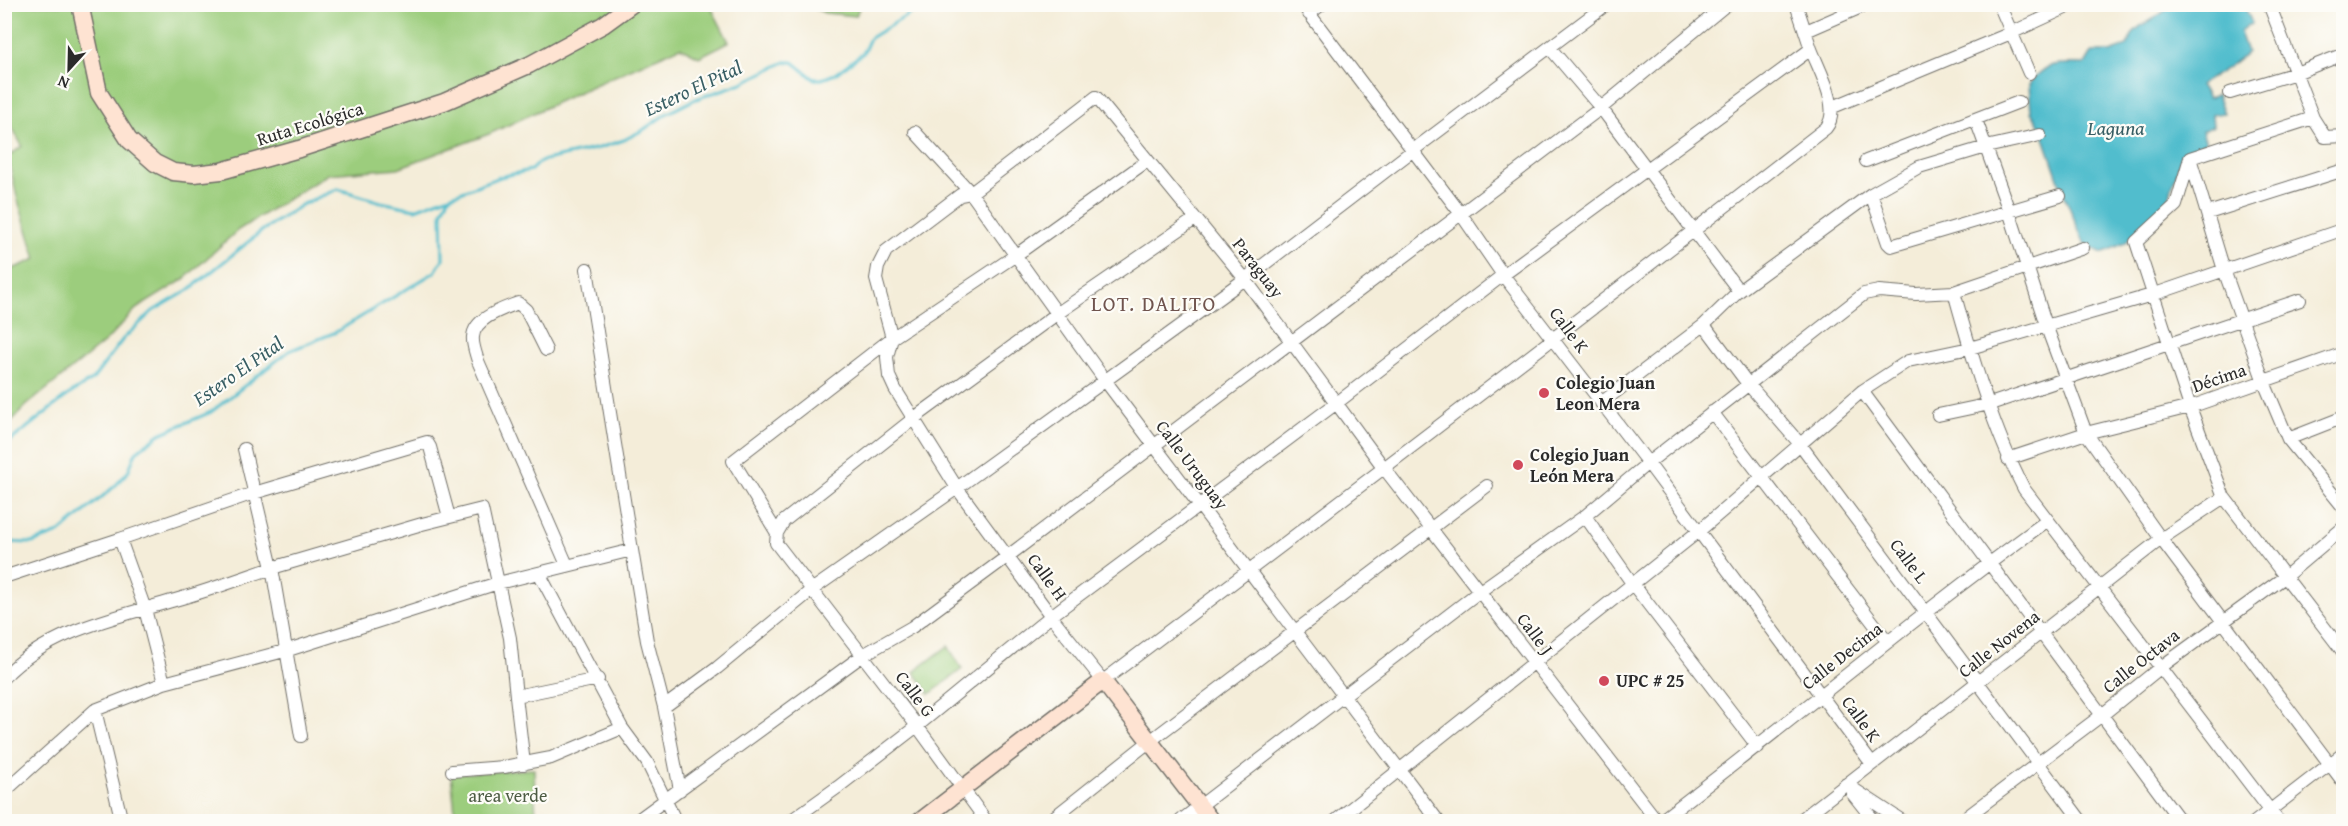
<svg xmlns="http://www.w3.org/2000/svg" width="2348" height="826" font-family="'Gentium Book Plus',serif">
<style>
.green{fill:#9ccd7d;stroke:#647c54;stroke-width:1.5}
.water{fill:#51bdcd;stroke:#3e747c;stroke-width:1.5}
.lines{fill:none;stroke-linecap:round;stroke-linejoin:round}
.stream{stroke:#51bdcd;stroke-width:3}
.street-casing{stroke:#716f68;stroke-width:14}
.secondary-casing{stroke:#716f68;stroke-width:19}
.street{stroke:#fff;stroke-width:12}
.secondary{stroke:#fee3d2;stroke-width:16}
.poi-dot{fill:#d1495b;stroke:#fdfcf7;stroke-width:2}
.labels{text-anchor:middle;stroke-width:4.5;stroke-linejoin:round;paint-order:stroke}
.street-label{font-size:18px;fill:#2b2b2b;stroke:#fdfcf7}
.poi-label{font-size:18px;font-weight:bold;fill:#2b2b2b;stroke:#fdfcf7;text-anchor:start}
.park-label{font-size:18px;fill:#4d5c44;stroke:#fdfcf7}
.water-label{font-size:20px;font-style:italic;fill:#385e64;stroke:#fdfcf7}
.quarter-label{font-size:21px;letter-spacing:1.5px;fill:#70544e;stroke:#fdfcf7}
</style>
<rect width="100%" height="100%" fill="#fdfcf7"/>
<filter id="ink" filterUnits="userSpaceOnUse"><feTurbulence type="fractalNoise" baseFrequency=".0167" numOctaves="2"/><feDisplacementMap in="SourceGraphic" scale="12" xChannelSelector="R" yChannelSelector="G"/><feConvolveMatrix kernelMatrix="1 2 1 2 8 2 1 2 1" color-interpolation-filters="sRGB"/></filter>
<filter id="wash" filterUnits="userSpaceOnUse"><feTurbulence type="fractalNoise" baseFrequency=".008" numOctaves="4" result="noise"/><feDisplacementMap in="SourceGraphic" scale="24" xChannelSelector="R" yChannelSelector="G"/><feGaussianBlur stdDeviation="1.35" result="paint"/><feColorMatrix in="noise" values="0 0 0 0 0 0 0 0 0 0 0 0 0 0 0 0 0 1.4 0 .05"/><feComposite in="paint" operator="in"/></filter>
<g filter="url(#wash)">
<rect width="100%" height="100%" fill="#f4edd9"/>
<path class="green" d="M5 5H713L711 7 729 42 699 57 680 47 581 91 489 134 398 168 328 174 238 230 183 280 136 309 106 341 26 406 5 428V265L10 270 36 259 17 197 8 157 22 146 5 113Z
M807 5 860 4V5L856 16 825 13Z
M948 646 962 669 930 694 914 672Z
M534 769 536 821H456L451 774Z"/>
<path class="water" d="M2169 5H2244L2252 23 2240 32 2247 52C2233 66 2217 74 2200 85L2208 98 2217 95 2224 113 2212 115 2213 126 2202 131 2206 142 2182 153 2168 202 2125 243 2102 253 2084 243 2061 187 2040 126 2031 112 2029 84C2050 60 2054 64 2085 64L2092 52H2110L2127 46C2129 42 2131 36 2134 32 2143 21 2163 17 2169 5Z"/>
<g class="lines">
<path class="stream" d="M4 446 68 395 93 379 123 339 153 311 189 290 263 230 303 204 338 189 381 202 415 209 500 177 531 170 537 164 545 160 599 148 624 140 643 130 666 114 696 99 742 83 785 62H793L814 79H822L835 74 863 53 870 38 926 4
M4 542 32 543 59 533 115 486 128 472 136 452 160 434 211 412 289 351 336 332 435 272 443 259 442 212 450 196"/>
</g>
</g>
<g filter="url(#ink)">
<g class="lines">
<defs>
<path id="street" d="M1302 4 1461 214 1503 275 1648 463 1872 764
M1796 4 1811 49
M1999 4 2029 73
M2269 4 2313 118 2325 137 2344 136
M1309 14 1322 4
M1806 31 1868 4
M1550 48 1601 108 1739 291
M2230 93 2296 73 2344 54
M1833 107 2011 33 2074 4
M1976 120 2009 211 2046 325 2086 433 2161 539 2344 783
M915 132 971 193 1104 379 1439 822
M2190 158 2176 205 2136 242 2190 407 2224 497 2344 653
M2190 158 2224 270 2264 382 2288 439 2344 508
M2190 158 2313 118
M1866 161 2019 102
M1871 194 1888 243 1891 246 2060 196
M2208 213 2344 170
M1954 292 2083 248
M1704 325 1748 384 1800 444 2082 822
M546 350 526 310 518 303C503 309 474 318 473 337 472 344 476 354 478 361L567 565
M1862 391 2181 822
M1601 403 1704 325 1739 291 1871 194 1919 167 1986 147 2040 135
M1712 412 1888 642
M1938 415 1990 404 2300 300
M2288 439 2344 417
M244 449 272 568 422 524 482 509 510 638 516 696 598 679
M2008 459 2086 433 2190 407 2344 353
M1585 516 1632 583 1758 747
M777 533 733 461 892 338 1016 255 1147 161
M120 539 254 493 427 442 430 447 449 517
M632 550 647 641 664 707 680 790
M539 573 622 728 647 762 676 822
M4 577 120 539 145 609 164 683
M4 677C49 630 115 618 175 600 208 591 240 579 272 568L301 736
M516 696 524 764
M664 707 717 668 813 589 957 488 1245 279 1412 151 1607 4
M95 710 122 822
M452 771 504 767 551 758 622 728
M1846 784 1904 822
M4 792 95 710 164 683 288 650 498 583 632 550 587 269
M1852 793 1875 822
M635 822 863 655 912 627 1008 556 1601 108 1727 4
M789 822 838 787 917 726 1051 616 1338 402 1503 275 1811 49C1819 70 1842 109 1826 128 1587 314 1345 498 1103 681L1051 616 957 488 895 389 889 376 887 357 892 338 876 279 878 267 886 251 960 195 971 193 1096 97 1245 279 1384 468 1658 822
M987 822 917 726 776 543 777 533 784 521 913 419 1058 313 1195 219
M1048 822 1150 741 1487 486
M1179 822 1480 591 1585 516 1648 463 1864 294 1879 291 1916 294 1954 292C1972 357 1993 429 2024 489L2279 822
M1334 822 1699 531 1862 391 1908 361 1970 348 2152 295 2344 229
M1659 822C1790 723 1915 616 2048 520
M1798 822 2161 539 2224 497
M1960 822 2102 715 2161 667 2286 576 2344 527
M2255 822 2344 753"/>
<path id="secondary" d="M80 4 99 93 129 140 155 163 173 172 194 174 221 171 299 149 444 102 529 65 603 25 632 4
M919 822 1103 681 1212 822"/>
</defs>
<use href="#street" class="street-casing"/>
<use href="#secondary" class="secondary-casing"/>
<use href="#street" class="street"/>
<use href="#secondary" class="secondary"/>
</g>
</g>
<g class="poi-dot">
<circle cx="1544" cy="393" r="6"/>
<circle cx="1518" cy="465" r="6"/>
<circle cx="1604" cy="681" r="6"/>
</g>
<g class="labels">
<g class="street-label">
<text transform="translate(310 124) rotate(-17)" y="6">Ruta Ecológica</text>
<text transform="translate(1258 268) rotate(52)" y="6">Paraguay</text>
<text transform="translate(1569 330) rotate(53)" y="6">Calle K</text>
<text transform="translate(2219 378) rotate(-19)" y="6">Décima</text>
<text transform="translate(1192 465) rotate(53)" y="6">Calle Uruguay</text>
<text transform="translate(1909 561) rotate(53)" y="6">Calle L</text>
<text transform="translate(1047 577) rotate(54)" y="6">Calle H</text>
<text transform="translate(1535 634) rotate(53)" y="6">Calle J</text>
<text transform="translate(1999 644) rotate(-38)" y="6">Calle Novena</text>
<text transform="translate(1842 656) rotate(-38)" y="6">Calle Decima</text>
<text transform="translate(2141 661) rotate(-38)" y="6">Calle Octava</text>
<text transform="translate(915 694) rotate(53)" y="6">Calle G</text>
<text transform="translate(1861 719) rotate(54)" y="6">Calle K</text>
</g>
<g class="poi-label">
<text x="1556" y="389">Colegio Juan<tspan x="1556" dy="21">Leon Mera</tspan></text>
<text x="1530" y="461">Colegio Juan<tspan x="1530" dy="21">León Mera</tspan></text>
<text x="1616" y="687">UPC # 25</text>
</g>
<g class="park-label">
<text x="508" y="802">area verde</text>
</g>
<g class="water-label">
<text transform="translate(693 88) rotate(-25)" y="7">Estero El Pital</text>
<text x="2116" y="135">Laguna</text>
<text transform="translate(238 371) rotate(-35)" y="7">Estero El Pital</text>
</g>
<g class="quarter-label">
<text x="1154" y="311">LOT. DALITO</text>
</g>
</g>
<rect width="2348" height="826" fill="none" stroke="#fdfcf7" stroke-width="24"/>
<g transform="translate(69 69) rotate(202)" stroke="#fdfcf7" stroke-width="4.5" paint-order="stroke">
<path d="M0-4.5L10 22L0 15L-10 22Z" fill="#2b2b2b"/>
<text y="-9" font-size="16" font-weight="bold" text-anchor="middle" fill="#2b2b2b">N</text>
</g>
</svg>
